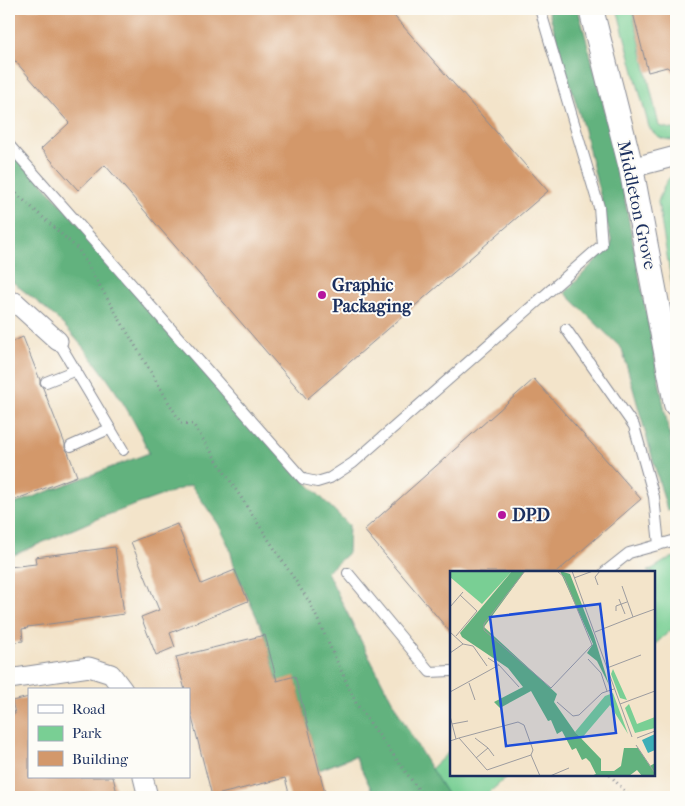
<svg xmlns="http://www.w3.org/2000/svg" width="685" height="806" font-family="'IM FELL French Canon',serif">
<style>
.green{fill:#79cf94;stroke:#4a7f79}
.forest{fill:#62b27e;stroke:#3e706e}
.building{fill:#d3986b}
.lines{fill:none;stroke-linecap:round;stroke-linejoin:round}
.service-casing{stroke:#878a94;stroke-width:12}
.minor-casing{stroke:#878a94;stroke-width:21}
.tertiary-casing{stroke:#878a94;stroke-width:26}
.path{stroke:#878a94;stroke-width:3;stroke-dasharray:1 4;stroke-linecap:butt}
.service{stroke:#fff;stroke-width:10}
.minor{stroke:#fff;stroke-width:19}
.tertiary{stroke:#fff;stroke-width:24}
.poi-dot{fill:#b5179e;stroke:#fdfcf7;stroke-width:2}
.labels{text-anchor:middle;stroke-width:4;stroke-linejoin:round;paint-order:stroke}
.street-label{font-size:18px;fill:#1b2f5e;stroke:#fdfcf7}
.poi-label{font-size:18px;font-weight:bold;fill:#1b2f5e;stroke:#fdfcf7;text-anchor:start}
.inset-road{fill:none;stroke:#9d9c9f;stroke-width:1}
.view{fill:#1d4ed8;fill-opacity:0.15;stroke:#1d4ed8;stroke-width:2.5}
.inset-edge{fill:none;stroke:#1b2f5e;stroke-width:2.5}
</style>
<rect width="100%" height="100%" fill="#fdfcf7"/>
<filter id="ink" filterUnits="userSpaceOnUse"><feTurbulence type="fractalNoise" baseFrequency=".02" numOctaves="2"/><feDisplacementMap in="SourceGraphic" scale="10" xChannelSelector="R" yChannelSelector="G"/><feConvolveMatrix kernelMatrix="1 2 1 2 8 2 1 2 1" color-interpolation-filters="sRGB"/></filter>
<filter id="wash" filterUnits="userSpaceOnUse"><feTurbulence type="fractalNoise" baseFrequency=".0096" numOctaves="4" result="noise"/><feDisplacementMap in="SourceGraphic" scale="20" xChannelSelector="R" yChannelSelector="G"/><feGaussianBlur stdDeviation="1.12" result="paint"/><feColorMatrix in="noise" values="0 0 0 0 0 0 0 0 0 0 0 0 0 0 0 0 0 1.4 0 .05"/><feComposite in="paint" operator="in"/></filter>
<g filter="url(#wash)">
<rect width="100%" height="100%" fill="#f3e4ca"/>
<path class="green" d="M617 9H632L659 126 676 130V140C663 140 657 138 649 127Z
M676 173V183L674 185 671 194 676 268V310L658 202C662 191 665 178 676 173Z
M676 557V643L671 630 654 645V572H647L670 558Z
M451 750V775H509L484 797H449L431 769Z"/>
<path class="forest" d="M548 9H578L601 94 624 195 676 470V508L667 510 622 349 565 293 612 243 584 130Z
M9 145 303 479 349 525 348 553 327 572C365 649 402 726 449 797H375L355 756 319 770 295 677 277 681 265 635 235 570 230 549 219 525 191 485 99 518 9 557V506L149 453C131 410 99 363 67 329 50 310 28 295 9 279Z"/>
<g id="blocks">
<path class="building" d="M9 9H388L548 191 307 399 105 165 78 190 41 149 69 123 9 54Z
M632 9H676V74L667 67 648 72Z
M23 337 40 380V384L43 388 65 444V448L68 452 77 476 9 502V343Z
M534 379 641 499 557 572H451V633L364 530Z
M177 524 201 584 235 570 248 601 170 633 175 647 156 655 141 617 159 610 131 542Z
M115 547 124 614 27 627 28 628 22 629 23 641 9 643V567L36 564 35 557Z
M265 635 277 681 295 676 326 797H290L285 778 212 796 189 706V690H185L176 657Z
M29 697V777H113L118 797H9V715L15 714 12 701Z"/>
</g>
</g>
<g filter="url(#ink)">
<use href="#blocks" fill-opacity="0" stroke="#878a94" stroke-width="1"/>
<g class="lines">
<defs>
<path id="service" d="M9 145 303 479 317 482 330 478 353 463 602 245 599 207 540 9
M566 329 634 426 654 497 659 545
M58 341 123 450
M46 382 76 370
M71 446 109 429
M605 572 629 553 676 540
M348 573 430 672 451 671"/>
<path id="minor" d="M631 168 676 156
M15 302 58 341
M9 679 89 667 111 674 123 690
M143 777 148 797"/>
<path id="tertiary" d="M591 9 631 168 676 404"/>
</defs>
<use href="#service" class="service-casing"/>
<use href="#minor" class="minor-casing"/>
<use href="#tertiary" class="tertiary-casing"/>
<path class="path" d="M9 187 78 249 181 423 193 424 310 603 357 705 424 797
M610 775 630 797"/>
<use href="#service" class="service"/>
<use href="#minor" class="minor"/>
<use href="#tertiary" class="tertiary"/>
</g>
</g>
<g class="poi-dot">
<circle cx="322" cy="295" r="5"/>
<circle cx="502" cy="515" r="5"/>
</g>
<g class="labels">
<g class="street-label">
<text transform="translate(637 205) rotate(78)" y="6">Middleton Grove</text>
</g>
<g class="poi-label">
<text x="332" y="291">Graphic<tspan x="332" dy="21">Packaging</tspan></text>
<text x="512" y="521">DPD</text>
</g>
</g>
<g transform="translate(450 571)">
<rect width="205" height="205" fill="#f3e4ca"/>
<path d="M0 0H62L32 33 0 6ZM163 98 177 129 170 127 161 103ZM163 122 178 163 160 134 131 168 125 161 155 125ZM179 133 187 153 205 146V157L185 162 175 137Z" fill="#79cf94"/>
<path d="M62 0H75L34 56 107 123 104 131 125 161 151 188V200H164L171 195 174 177H188L200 195 205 192V205H192L187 199 179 205H141L146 203 140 191 136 187 132 189 126 177 122 179 112 160 107 163 101 149 98 150 81 120 50 137 44 131 73 116 58 97 12 66 10 62ZM110 0 120 3 144 65 159 114 147 90 137 82 143 73Z" fill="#62b27e"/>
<path d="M205 163V179L198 182 192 169Z" fill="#3eafb7"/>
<path class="inset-road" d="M75 0 34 53V59L101 117 142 74 114 6 107 0M122 0 182 166M124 7 143 0M148 14 145 6 150 0M169 28 175 43M0 36 13 21M166 40V35L177 31M183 46 205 38M0 61 13 73 0 82M145 61 183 46 172 15M6 65 27 40 10 24M13 73 23 75 37 95M138 88 151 102 157 120M49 94 69 116M157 97 191 84M19 112 25 129M0 121 49 94 38 87M107 131 123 145 129 144 152 122 164 118M170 133 205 120M0 145 6 168M2 153 18 150M25 167 38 177M187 167 205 160M0 170 9 167 68 151 74 154 83 179 81 184 37 199 9 167M186 174 205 202M81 184 90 205M26 187 38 177 44 185M100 205 119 197"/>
<path class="view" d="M150 33 166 162 56 175 40 46Z"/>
<rect width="205" height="205" class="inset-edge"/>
</g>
<rect width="685" height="806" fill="none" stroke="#fdfcf7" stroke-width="30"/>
<rect x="28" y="688" width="162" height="90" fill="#fdfcf7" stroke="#a3aaba"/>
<rect x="38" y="705" width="25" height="8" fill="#ffffff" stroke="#a3aaba"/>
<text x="72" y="714" font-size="15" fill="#1b2f5e">Road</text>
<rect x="38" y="726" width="25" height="15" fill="#79cf94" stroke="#a3aaba"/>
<text x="72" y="738" font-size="15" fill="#1b2f5e">Park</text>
<rect x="38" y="751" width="25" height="15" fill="#d3986b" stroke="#a3aaba"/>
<text x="72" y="764" font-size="15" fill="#1b2f5e">Building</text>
</svg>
